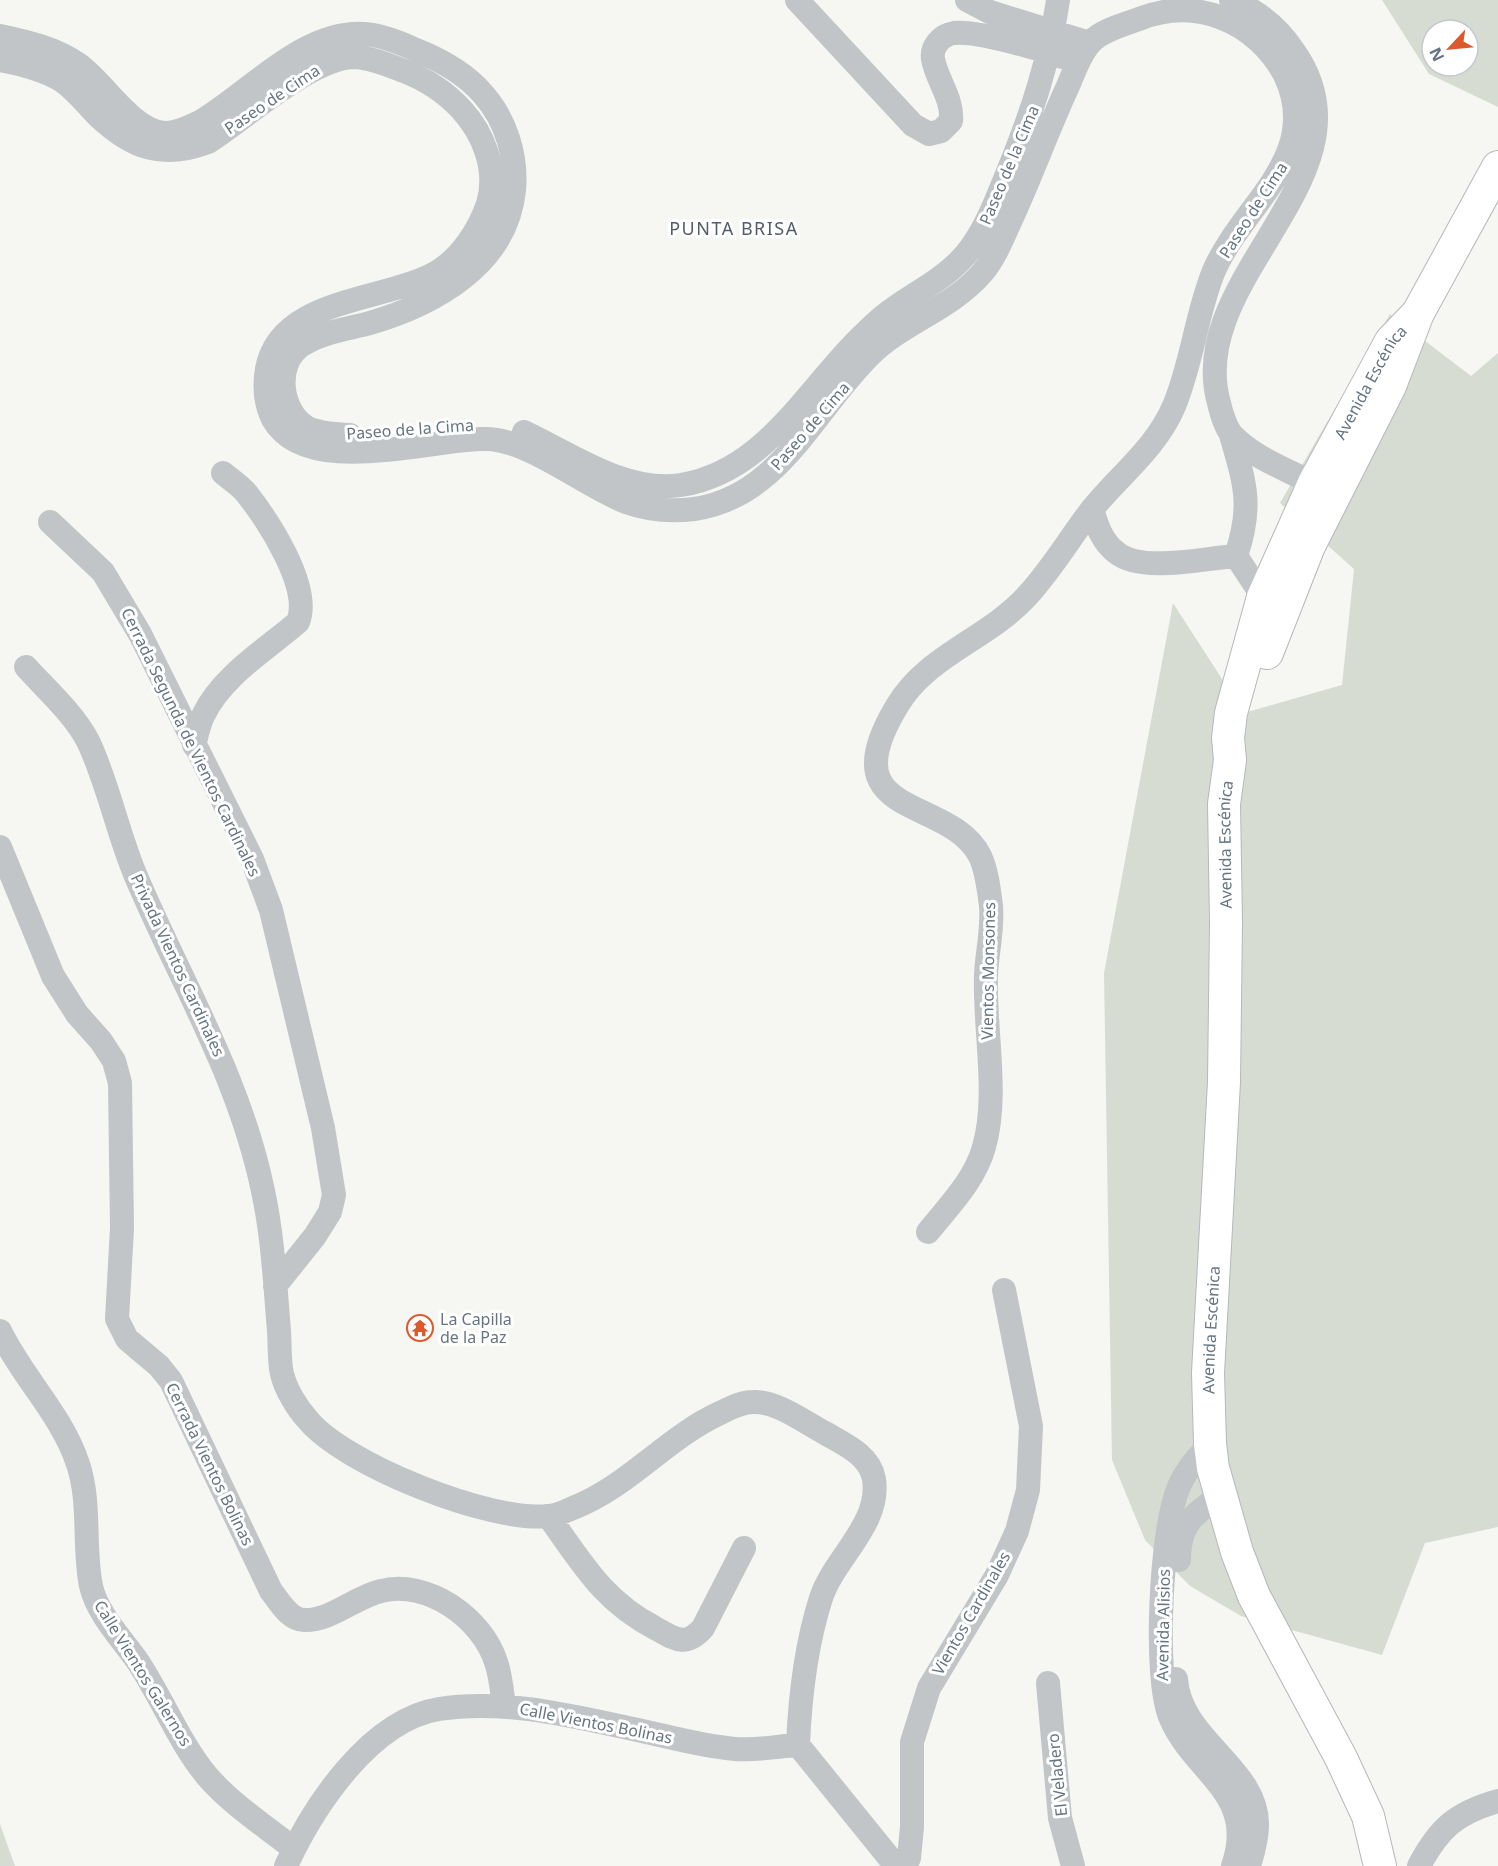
<svg xmlns="http://www.w3.org/2000/svg" width="1498" height="1866" font-family="'Noto Sans',sans-serif">
<style>
.green{fill:#d7dcd3;fill-rule:evenodd}
.lines{fill:none;stroke-linecap:round;stroke-linejoin:round}
.major-casing{stroke:#b4b8bc;stroke-width:34}
.minor{stroke:#c1c5c8;stroke-width:24}
.major{stroke:#fff;stroke-width:32}
.labels{text-anchor:middle;stroke-width:6;stroke-linejoin:round;paint-order:stroke}
.street-label{font-size:16px;fill:#667582;stroke:#fff}
.poi-label{font-size:16px;fill:#667582;stroke:#fff;text-anchor:start}
.neighbourhood-label{font-size:18px;letter-spacing:1.5px;fill:#535e68;stroke:#fff}
</style>
<rect width="100%" height="100%" fill="#f6f6f2"/>
<path class="green" d="M1382 0H1498V107L1429 74ZM1432 30H1468V66H1432Z
M1390 314 1471 376 1498 353V1527L1425 1543 1382 1655 1241 1616 1190 1586 1145 1540 1112 1460 1104 973 1173 603 1244 713 1342 685 1354 569 1280 503Z
M0 1824 15 1866H0Z"/>
<g class="lines">
<defs>
<g id="major">
<path d="M1267 653 1309 546 1390 386 1418 313 1498 167"/>
<path id="s1" d="M1380 1866 1368 1816 1341 1758 1254 1596 1237 1552 1213 1468 1210 1444 1208 1373 1224 1082 1226 922 1224 804 1230 760 1228 738 1231 713 1263 597 1314 483 1391 341 1418 313"/>
</g>
</defs>
<use href="#major" class="major-casing"/>
<path class="minor" d="M797 0 913 125 929 134 941 131 951 121C953 98 937 81 933 59 931 47 941 35 954 33 977 30 1039 49 1062 57
M967 0 990 12 1089 43
M1231 0C1256 10 1278 28 1293 50 1382 173 1183 277 1219 403 1221 412 1226 429 1233 436 1257 461 1297 473 1327 491
M0 36C28 42 54 48 78 64 104 82 131 130 164 133 176 134 189 127 200 122 249 93 304 30 364 34 382 35 399 42 416 50 441 60 465 73 483 94 506 120 517 156 514 190 507 264 435 304 370 323 348 329 322 332 302 345 274 363 280 411 306 427 319 434 336 434 350 435
M0 60C22 64 42 69 61 80 76 90 86 104 98 116 133 149 163 159 208 142 246 118 312 57 355 57 372 58 388 65 404 71 425 79 445 92 461 109 484 134 498 170 488 204 479 230 461 258 437 272 385 302 280 297 267 369 264 386 265 403 273 419 307 479 431 438 486 439 528 439 585 486 626 502 648 510 671 512 694 509 780 497 814 409 871 354 903 323 952 308 982 273 996 257 1005 232 1014 213 1033 171 1049 127 1068 86 1074 72 1081 51 1092 41 1103 30 1125 24 1139 19 1167 8 1194 7 1222 18 1249 28 1272 50 1285 75 1324 157 1241 205 1213 273 1196 316 1192 363 1174 406 1156 449 1117 477 1089 513 1068 541 1051 570 1027 596 988 639 927 655 897 706 828 821 948 794 980 856 987 871 989 890 991 906 993 930 987 952 986 975 984 1029 999 1095 984 1147 975 1180 949 1206 928 1232
M524 432C571 454 626 494 681 485 761 472 801 399 853 345 865 333 879 318 893 309 918 291 946 278 966 254 985 231 996 201 1007 174 1031 116 1049 62 1058 0
M1231 435C1245 484 1253 505 1236 556
M1092 509C1097 526 1102 542 1117 553 1142 573 1205 558 1236 556L1263 597 1266 609
M50 522 103 572 140 634 252 859 271 910 323 1128 334 1195 330 1212 315 1236 275 1286
M26 667C47 690 74 714 88 741 108 783 117 831 135 874 180 981 239 1075 263 1191 273 1237 275 1284 279 1331 280 1345 279 1361 282 1374 286 1390 297 1408 308 1420 344 1464 491 1523 548 1516 556 1516 566 1511 573 1508 629 1486 666 1438 720 1413 730 1408 741 1402 753 1402 777 1401 804 1422 825 1433 844 1444 870 1455 874 1479 881 1524 834 1558 821 1598 806 1645 800 1696 798 1745L896 1866
M194 745C197 735 199 723 204 714 222 676 267 649 298 622 312 588 269 522 247 494 241 486 231 480 223 473
M0 847 53 976 77 1014 101 1041 114 1061 120 1083 122 1228 117 1319 127 1339 159 1366 171 1381 271 1591C279 1601 289 1620 304 1620 331 1621 355 1597 381 1591 427 1579 482 1618 496 1662 501 1676 502 1692 504 1707
M0 1331C22 1377 62 1415 78 1464 91 1503 83 1546 91 1586 97 1613 121 1638 136 1659 162 1697 178 1741 207 1776 231 1804 265 1826 294 1849
M1210 1444C1197 1458 1185 1471 1178 1489 1161 1530 1153 1680 1171 1719 1195 1774 1258 1794 1233 1866
M549 1517C582 1563 603 1601 655 1628 675 1639 685 1648 703 1628L744 1548
M1179 1560C1179 1525 1192 1515 1219 1497
M1176 1679C1180 1740 1258 1768 1257 1825 1257 1839 1253 1853 1249 1866
M1048 1683 1060 1818 1073 1866
M286 1866C313 1807 370 1720 439 1709 501 1699 568 1715 628 1728 663 1735 699 1746 735 1749 755 1751 778 1746 798 1745
M905 1866 909 1858 912 1827V1742L929 1688 997 1575 1017 1531 1028 1490 1031 1426 1004 1290
M1419 1866C1439 1828 1456 1813 1498 1801"/>
<use href="#major" class="major"/>
</g>
<defs>
<symbol id="temple-ring" viewBox="-11 -11 22 22"><circle r="9.5" fill="#fff" stroke="#dc592c" stroke-width="1.5"/><path d="M0-6L5-2H3V0L6.5 2.5H4V6H1.5V3h-3V6H-4V2.5H-6.5L-3 0V-2H-5Z" fill="#dc592c"/></symbol>
</defs>
<g fill-rule="evenodd">
<use href="#temple-ring" x="405" y="1313" width="30" height="30"/>
</g>
<g class="labels">
<g class="street-label">
<text transform="translate(272 99) rotate(-34)" y="6">Paseo de Cima</text>
<text transform="translate(1009 165) rotate(-67)" y="6">Paseo de la Cima</text>
<text transform="translate(1253 210) rotate(-57)" y="6">Paseo de Cima</text>
<text dy="6" stroke="none"><textPath href="#s1" startOffset="1551">Avenida Escénica</textPath></text>
<text transform="translate(810 426) rotate(-49)" y="6">Paseo de Cima</text>
<text transform="translate(410 429) rotate(-4)" y="6">Paseo de la Cima</text>
<text transform="translate(191 742) rotate(64)" y="6">Cerrada Segunda de Vientos Cardinales</text>
<text dy="6" stroke="none"><textPath href="#s1" startOffset="1058">Avenida Escénica</textPath></text>
<text transform="translate(178 965) rotate(65)" y="6">Privada Vientos Cardinales</text>
<text transform="translate(988 971) rotate(-89)" y="6">Vientos Monsones</text>
<text dy="6" stroke="none"><textPath href="#s1" startOffset="572">Avenida Escénica</textPath></text>
<text transform="translate(210 1464) rotate(64)" y="6">Cerrada Vientos Bolinas</text>
<text transform="translate(971 1613) rotate(-60)" y="6">Vientos Cardinales</text>
<text transform="translate(1163 1625) rotate(-89)" y="6">Avenida Alisios</text>
<text transform="translate(143 1673) rotate(58)" y="6">Calle Vientos Galernos</text>
<text transform="translate(596 1723) rotate(11)" y="6">Calle Vientos Bolinas</text>
<text transform="translate(1057 1775) rotate(-96)" y="6">El Veladero</text>
</g>
<g class="poi-label">
<text x="440" y="1325">La Capilla<tspan x="440" dy="18">de la Paz</tspan></text>
</g>
<g class="neighbourhood-label">
<text x="734" y="235">PUNTA BRISA</text>
</g>
</g>
<g transform="translate(1450 48) rotate(244)"><circle r="28" fill="#ffffff" stroke="#c2c8cd" stroke-width="1.5"/>
<path d="M0-4.5L10 22L0 15L-10 22Z" fill="#dc592c"/>
<text y="-9" font-size="16" font-weight="bold" text-anchor="middle" fill="#667582">N</text>
</g>
</svg>
